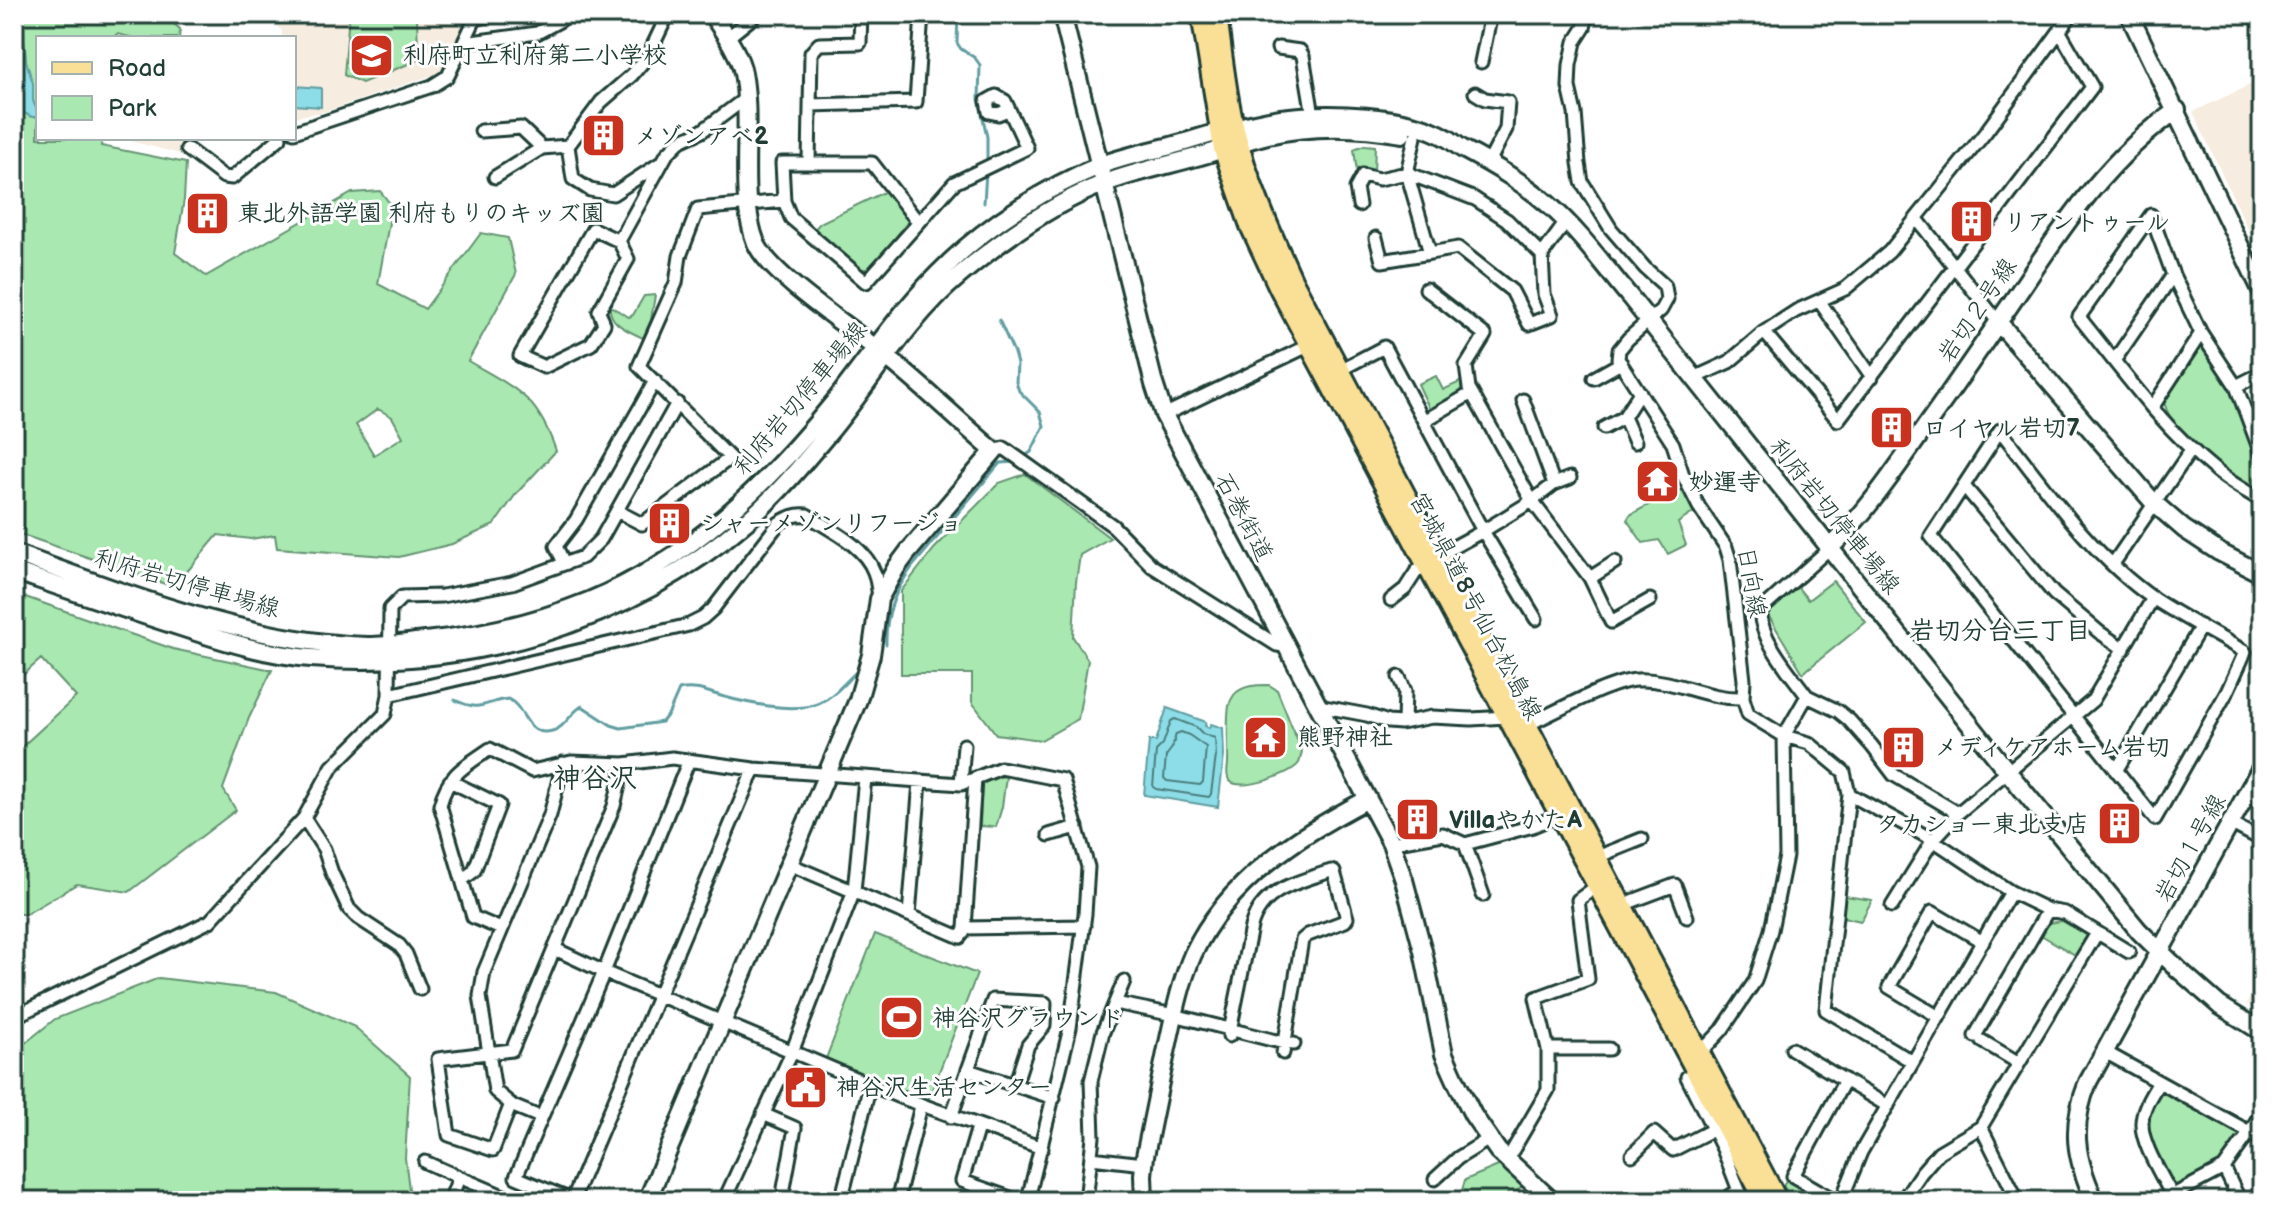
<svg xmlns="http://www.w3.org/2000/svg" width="2276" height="1215" font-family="'Balsamiq Sans','Klee One',sans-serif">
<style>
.built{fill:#f6ecdf}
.green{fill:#a9e8b0;stroke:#649272;stroke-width:2;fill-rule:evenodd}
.water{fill:#8ddde8;stroke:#619da0;stroke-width:2}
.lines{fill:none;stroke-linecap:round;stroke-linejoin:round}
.shore{stroke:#4b7d7c;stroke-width:2}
.stream{stroke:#619da0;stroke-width:3}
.street-casing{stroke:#1f3d34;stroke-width:17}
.secondary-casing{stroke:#1f3d34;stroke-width:22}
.primary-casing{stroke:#1f3d34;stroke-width:24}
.street{stroke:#fff;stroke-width:11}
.secondary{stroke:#fff;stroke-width:16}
.primary{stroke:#fadf96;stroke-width:18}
.labels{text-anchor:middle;stroke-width:6;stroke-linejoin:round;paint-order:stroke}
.poi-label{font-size:24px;font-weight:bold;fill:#1f3d34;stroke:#fff;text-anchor:start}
.street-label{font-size:24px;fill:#1f3d34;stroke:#fff}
.neighbourhood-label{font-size:26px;font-weight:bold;fill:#1f3d34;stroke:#fff}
.quarter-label{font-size:28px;font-weight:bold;fill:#1f3d34;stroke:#fff}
</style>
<rect width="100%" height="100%" fill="#fff"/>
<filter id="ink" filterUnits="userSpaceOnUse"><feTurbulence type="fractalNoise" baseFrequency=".0125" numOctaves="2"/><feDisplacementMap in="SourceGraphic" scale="16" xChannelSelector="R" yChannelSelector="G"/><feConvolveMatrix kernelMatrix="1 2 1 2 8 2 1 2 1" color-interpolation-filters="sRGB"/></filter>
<g filter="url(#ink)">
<path class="built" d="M265 14H464L466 26 441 72 327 111 294 117V38H282V31Z
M2262 79V259L2193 112Z
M120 138H188L180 154Z
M2262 978V1012L2247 1003Z"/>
<path class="green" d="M14 14H162L180 29 179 38H135L117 34 112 38H38V138H102L101 146 186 163 184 200 175 253 206 276 352 193 380 191 392 206 378 284 425 309 481 233 508 238 516 274 468 361C516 389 537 395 556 451L516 494 494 525 452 544 399 557 277 548 275 535 251 539 218 535 174 587 14 532V89L24 113H38L33 101 32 83 26 61 23 31 14 25ZM378 409 392 417 403 437 374 455 356 425Z
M349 14H417L418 60 362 83 344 75Z
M1364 145 1375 146 1374 174 1357 173 1354 149Z
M888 190 911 218 870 269H860L813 231 820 223Z
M655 295 651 320 643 338C629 331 608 324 610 306L629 317 633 315 644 296Z
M2200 344 2208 347C2225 380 2262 445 2262 481L2250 489C2226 473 2165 428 2164 399Z
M1436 376 1443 390 1462 381 1466 391 1431 412 1418 384Z
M1025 474 1110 538 1080 555 1076 582 1073 637 1088 660 1078 719 1041 740 996 734 972 702V674H901V591L934 549 999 483Z
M1684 490 1696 511 1678 523 1686 545 1668 554 1659 540 1643 543 1627 520 1630 515 1672 492Z
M1833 581 1866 622 1803 673 1768 615 1769 610 1795 584 1808 600Z
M14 593 173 649 272 670 249 718 223 789 236 810 129 892 77 884 26 914H14V754L76 697 41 659 14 683Z
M1269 685 1277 690 1302 752C1301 755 1300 761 1299 763 1291 775 1241 792 1230 781 1225 776 1228 768 1228 763 1229 744 1226 724 1229 706 1230 701 1231 699 1234 695 1242 685 1257 685 1269 685Z
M995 776 1006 777 1002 807 996 827 980 826 982 782Z
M1845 896 1872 900 1861 921 1843 917Z
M2062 921 2088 936 2077 956 2041 935 2048 923Z
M875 934 977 974 927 1103 825 1061Z
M159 978 276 992 355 1027 410 1076 405 1158 409 1189 407 1201H14V1052L55 1019Z
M2162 1088 2243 1132C2239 1158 2201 1175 2181 1187L2171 1182C2152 1144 2136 1129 2162 1088Z
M1503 1164 1523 1185 1509 1201H1459L1465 1180Z
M1789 1176 1832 1201H1792L1783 1185Z"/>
<path class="water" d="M14 25 23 30 26 61 33 83V101L38 113 37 117H32L24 113 14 89Z
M294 86 321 88V107L294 105Z
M1167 708 1206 722 1205 726 1209 728 1211 724 1223 728 1224 756 1218 807 1144 795 1149 741H1156Z"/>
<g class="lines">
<path class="shore" d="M1175 719 1196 727 1203 734 1215 738 1216 756 1211 794 1209 797 1156 789 1153 787 1156 751 1163 744 1171 721Z
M1181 732 1189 735 1206 747 1203 782 1200 785 1167 781 1164 778 1166 756 1172 748 1176 734Z"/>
<path class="stream" d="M958 14 957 43 961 49 975 58 980 65 979 99 987 137V163
M984 203 986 171
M999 320 1014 353 1017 364 1016 382 1019 391 1040 412 1044 426 1031 452 1022 458
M886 644C885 615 895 590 912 567L1000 463 1016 462
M455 700C482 713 483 702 508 699 526 707 525 738 552 731 565 728 571 712 582 706L611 725 621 728 662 722 669 713 679 690C694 686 707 692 721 696 746 703 795 714 819 703 835 696 845 682 857 671"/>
<defs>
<path id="street" d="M1587 14 1584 28 1575 42 1570 65 1569 87 1575 113 1579 163 1582 182 1611 229 1645 268 1665 286 1667 299 1661 310 1628 339 1619 350 1618 359 1673 444 1683 475 1699 507 1726 547 1730 560 1744 680 1743 698 1748 714 1784 736 1809 743 1844 772 1849 794 1933 840 2011 892 2048 910 2065 913 2129 952
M475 19 497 14
M727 38 757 14
M464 43 537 33 561 20
M1278 48 1300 51 1303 56 1313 115
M1481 62 1491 14
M1475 93 1485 99 1508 102 1506 129 1489 162
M810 105 916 102 922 14
M481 131 521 128 542 148
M294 132 432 86 448 76 475 19 474 14
M1415 137 1407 173 1430 253 1458 248 1512 291 1529 324 1552 315 1544 294 1542 255 1566 222
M568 146 573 179 590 190 613 194 659 164
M187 149 224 177 232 178 280 138
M809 163 811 53 819 44 860 43 861 14
M495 177 542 148 568 146 601 102 632 75 648 56 668 14
M1359 205 1356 188 1363 175 1379 179 1407 173 1475 199 1507 220 1542 255
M1917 219 1999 323
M918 222 872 163H782L784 201 791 218 866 282 954 183 1027 148 1005 101 996 96 987 101 989 112 998 114 1008 110
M593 229 619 241 628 259 599 311 604 324 591 344 544 367 520 356Z
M1376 238 1382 261 1430 253
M619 241 667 154 680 141 702 131 746 98
M1426 289 1485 335 1466 366 1469 388 1532 501 1590 578 1611 622 1650 600
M1820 302 1872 377
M1764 332 1838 420 2092 87 2060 32
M2114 361 2173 275
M1340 370 1384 347 1483 531 1536 619
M1594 378 1621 363
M1694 378 1729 362 1764 332 1796 311 1845 289 1889 252 1985 133 2072 14
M2236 386 2262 373
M1523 400 1554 484
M2152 408 2201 333
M1164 415 1310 345
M1424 421 1472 393
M1604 428 1624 417
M2000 430C2046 489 2092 556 2154 599 2183 618 2215 634 2245 652L2227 692 2155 819 1931 536Z
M1635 442 1624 417 1640 392
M994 451 1004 448 1113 526 1152 566 1277 645 1285 646
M2262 456 2236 386 2201 333 2173 275 2151 215 2079 317C2122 370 2162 427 2215 470 2229 482 2246 491 2262 501
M1964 486 2054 594 2099 632 2124 649
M617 511 642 524 730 458 639 366 676 283 680 256 698 209 784 201
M564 563 556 546 576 520 655 381
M2113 564 2191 450
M1590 578 1615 562
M1391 600 1405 589 1416 572 1426 562 1483 531 1532 501 1554 484 1570 478
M1399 677 1405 691 1404 722
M389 695 689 625 703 618 713 609 779 523C789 517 795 514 807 515 830 530 864 545 874 572 877 580 878 590 879 598
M1807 696 1838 711 1849 720 1872 746 1894 775 1958 813
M1319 706 1367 715 1388 722 1401 723 1432 717 1471 719 1507 717
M1527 725C1554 713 1610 681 1637 680 1673 678 1707 700 1743 698
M1784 736 1807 696C1792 675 1757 636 1761 610L1830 548
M689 760 604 972 897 1096 1042 1148
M2116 771 2201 626
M975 779 965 928 1084 926
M450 781 499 805 474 871 462 880
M961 784 964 745
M1849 794 1826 1010 1913 1062
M304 818 324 849 332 873 349 909 358 918 399 945 406 954 420 989
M2230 823 2262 840
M1049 835 1077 827
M1391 843 1443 834 1465 844 1483 895
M1465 844 1533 826 1559 815
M1597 857 1642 839
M789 864 960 937 964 932 965 928
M1622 905 1675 885 1687 917
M1892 906 1933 840 1958 813 2093 700 2153 598
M909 915 920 782
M501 929 473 917 440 805C448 774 465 766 490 749L532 771 571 762 624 764 672 758 754 769 961 784 1001 768 1063 780 1088 867 1085 914 1070 1028 1028 1199 1016 1200 962 1181 978 1127
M555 949 604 972 516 1177 574 1201
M1115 1003 1174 1015 1284 1043 1294 1044
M14 1017 210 921 304 818 332 767 385 714 389 695 390 609 402 597 442 596 512 583 583 557 601 539 677 403
M1939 1017 1889 987 1932 912 1983 942
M1229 1036 1251 927C1261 889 1298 882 1331 871L1334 872 1347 918 1345 921 1308 935 1302 940 1283 1053
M1975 1036 2048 910
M1982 1041 2019 1063
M1548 1049H1609
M1792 1049 1888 1106
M1701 1052 1722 1030 1755 981 1771 930 1786 856 1784 736
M2105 1052 2262 1139
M1700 1069 1687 1077 1723 1149 1743 1201
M968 1070 1054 1098
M2159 1082C2152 1094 2142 1108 2142 1123 2141 1145 2165 1180 2174 1200
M511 1104 493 1150 449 1135 438 1059 512 1050 614 806 624 764
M763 1114 795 1128 784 1188
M540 1117 513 1106 495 1091 480 996 484 972 550 815 563 763
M951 1117 993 1000 1045 1003 1044 1026 1028 1045 1015 1085
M1981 1127 2018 1201
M1632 1155 1654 1133 1673 1150 1714 1129
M1091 1158 1144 1164
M1507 1160 1548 1090V1049L1536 998 1588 979 1578 900 1597 886
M425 1162 459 1177 450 1201
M2224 1168 2240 1201
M459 1177 508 1198
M1435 1179 1458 1158 1489 1139
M572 1201 754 769
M724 1201 792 1052 854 891 865 778
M841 1201 870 1085
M897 1201 921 1106
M1086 1201 1093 1137 1091 1081 1103 1032 1124 981
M1723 1201 1739 1190
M1837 1201 1793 1176 1845 1080
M1841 1201 1861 1152 2011 892
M1902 1201 1921 1173 1939 1152 1981 1127 2097 933
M2162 1201 2224 1168 2250 1132 2262 1111"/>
<path id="secondary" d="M1062 14 1154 384 1164 415 1391 843 1404 880 1423 951 1444 1054 1457 1083 1473 1115 1498 1151 1552 1201
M2129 14 2262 292
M1999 323 2154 503 2184 529 2219 552 2262 574
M1830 548C1868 511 1898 466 1928 423 1961 377 1993 330 2025 283 2069 217 2111 156 2177 110
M14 553C127 594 246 642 368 646 387 646 406 643 425 641 481 635 537 622 589 601 690 559 767 485 835 401 872 354 905 304 949 263 989 224 1047 187 1099 166 1122 157 1147 152 1171 146 1206 136 1246 123 1281 118 1327 112 1407 114 1447 138 1453 141 1457 146 1463 149 1493 165 1523 182 1549 205 1580 232 1604 266 1630 297L2008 772 2139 931 2178 969 2219 1005 2262 1032
M14 571C72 591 129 611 187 629 227 642 269 655 311 658 468 670 627 625 747 521 777 495 803 464 828 434 872 381 907 319 960 275 1004 238 1054 202 1108 182 1138 171 1169 165 1200 156 1223 150 1245 140 1268 135 1312 125 1358 126 1402 134
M647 1201 858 700 871 655 879 599 896 568 908 552 994 451C954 417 916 379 874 347 845 324 769 274 756 243 737 195 753 125 743 73 739 52 723 32 712 14
M1144 1201 1143 1175 1145 1156C1152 1120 1160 1084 1167 1048 1174 1016 1180 984 1193 954 1227 881 1299 835 1368 799
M2095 1201C2075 1158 2070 1127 2088 1082L2262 766"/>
<path id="primary" d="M1201 14 1223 149 1250 226 1279 288 1765 1201
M1217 14C1222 52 1226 92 1235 130 1248 181 1270 230 1292 279L1778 1201"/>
</defs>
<use href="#street" class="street-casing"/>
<use href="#secondary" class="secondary-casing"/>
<use href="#primary" class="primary-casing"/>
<use href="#street" class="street"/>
<use href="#secondary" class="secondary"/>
<use href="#primary" class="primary"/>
</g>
</g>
<defs>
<symbol id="school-square" viewBox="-11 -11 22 22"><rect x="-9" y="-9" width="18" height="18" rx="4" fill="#c8321e" stroke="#fff"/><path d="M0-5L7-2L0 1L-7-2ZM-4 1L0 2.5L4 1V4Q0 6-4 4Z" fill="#fff"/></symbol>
<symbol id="building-square" viewBox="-11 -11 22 22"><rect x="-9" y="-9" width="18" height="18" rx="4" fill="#c8321e" stroke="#fff"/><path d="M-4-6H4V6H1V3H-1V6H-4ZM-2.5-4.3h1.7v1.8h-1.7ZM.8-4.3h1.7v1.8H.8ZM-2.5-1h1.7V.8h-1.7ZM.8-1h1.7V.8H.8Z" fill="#fff"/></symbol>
<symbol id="temple-square" viewBox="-11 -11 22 22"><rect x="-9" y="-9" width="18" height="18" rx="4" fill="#c8321e" stroke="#fff"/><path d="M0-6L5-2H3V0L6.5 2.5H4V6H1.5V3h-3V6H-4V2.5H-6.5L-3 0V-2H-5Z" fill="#fff"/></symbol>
<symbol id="stadium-square" viewBox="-11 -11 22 22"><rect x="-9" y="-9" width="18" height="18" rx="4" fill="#c8321e" stroke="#fff"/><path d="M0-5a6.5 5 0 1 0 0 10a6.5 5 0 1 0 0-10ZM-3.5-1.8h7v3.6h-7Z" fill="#fff"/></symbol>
<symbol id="civic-square" viewBox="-11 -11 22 22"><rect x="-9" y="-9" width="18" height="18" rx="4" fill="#c8321e" stroke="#fff"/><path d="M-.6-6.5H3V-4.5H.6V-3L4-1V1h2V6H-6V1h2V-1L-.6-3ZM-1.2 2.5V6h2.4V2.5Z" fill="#fff"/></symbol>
</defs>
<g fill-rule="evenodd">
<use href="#school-square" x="346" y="30" width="51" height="51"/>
<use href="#building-square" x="578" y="110" width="51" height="51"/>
<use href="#building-square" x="182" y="188" width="51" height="51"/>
<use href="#building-square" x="1946" y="196" width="51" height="51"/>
<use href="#building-square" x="1866" y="402" width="51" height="51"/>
<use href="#temple-square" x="1632" y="456" width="51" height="51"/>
<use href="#building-square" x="644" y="498" width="51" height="51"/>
<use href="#temple-square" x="1240" y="712" width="51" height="51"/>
<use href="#building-square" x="1878" y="722" width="51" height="51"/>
<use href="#building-square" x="1392" y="794" width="51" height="51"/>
<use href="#building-square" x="2094" y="798" width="51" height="51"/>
<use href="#stadium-square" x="876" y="992" width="51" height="51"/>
<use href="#civic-square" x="780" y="1062" width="51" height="51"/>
</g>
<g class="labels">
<g class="poi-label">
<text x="403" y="63">利府町立利府第二小学校</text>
<text x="634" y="144">メゾンアベ2</text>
<text x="238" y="221">東北外語学園 利府もりのキッズ園</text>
<text x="2003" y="230">リアントゥール</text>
<text x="1923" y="436">ロイヤル岩切7</text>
<text x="1689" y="490">妙運寺</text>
<text x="700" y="531">シャーメゾンリフージョ</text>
<text x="1297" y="745">熊野神社</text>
<text x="1934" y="755">メディケアホーム岩切</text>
<text x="1449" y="828">VillaやかたA</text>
<text x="2089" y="832" text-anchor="end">タカショー東北支店</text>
<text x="932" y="1026">神谷沢グラウンド</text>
<text x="836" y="1095">神谷沢生活センター</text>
</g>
<g class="street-label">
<text transform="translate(1977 310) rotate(-56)" y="8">岩切２号線</text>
<text transform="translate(800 398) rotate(-50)" y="8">利府岩切停車場線</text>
<text transform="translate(1835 516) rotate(51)" y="8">利府岩切停車場線</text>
<text transform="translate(1244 517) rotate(62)" y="8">石巻街道</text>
<text transform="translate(1752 582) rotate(80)" y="8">日向線</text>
<text transform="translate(187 583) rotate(16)" y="8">利府岩切停車場線</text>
<text transform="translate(1476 606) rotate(62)" y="8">宮城県道8号仙台松島線</text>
<text transform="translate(2190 848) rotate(-61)" y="8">岩切１号線</text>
</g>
<g class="neighbourhood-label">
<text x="2000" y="639">岩切分台三丁目</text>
</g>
<g class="quarter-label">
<text x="595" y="787">神谷沢</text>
</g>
</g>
<rect width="2276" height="1215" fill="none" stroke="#fff" stroke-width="48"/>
<rect x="24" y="24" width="2228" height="1167" fill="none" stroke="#1f3d34" stroke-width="3" filter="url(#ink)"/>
<rect x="36" y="36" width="260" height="104" fill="#ffffff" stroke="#a5b1ae" stroke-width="2"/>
<rect x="52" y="62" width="40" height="12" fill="#fadf96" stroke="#a5b1ae" stroke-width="2"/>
<text x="108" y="76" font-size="24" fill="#1f3d34">Road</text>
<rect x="52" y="96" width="40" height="24" fill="#a9e8b0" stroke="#a5b1ae" stroke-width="2"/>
<text x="108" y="116" font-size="24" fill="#1f3d34">Park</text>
</svg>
